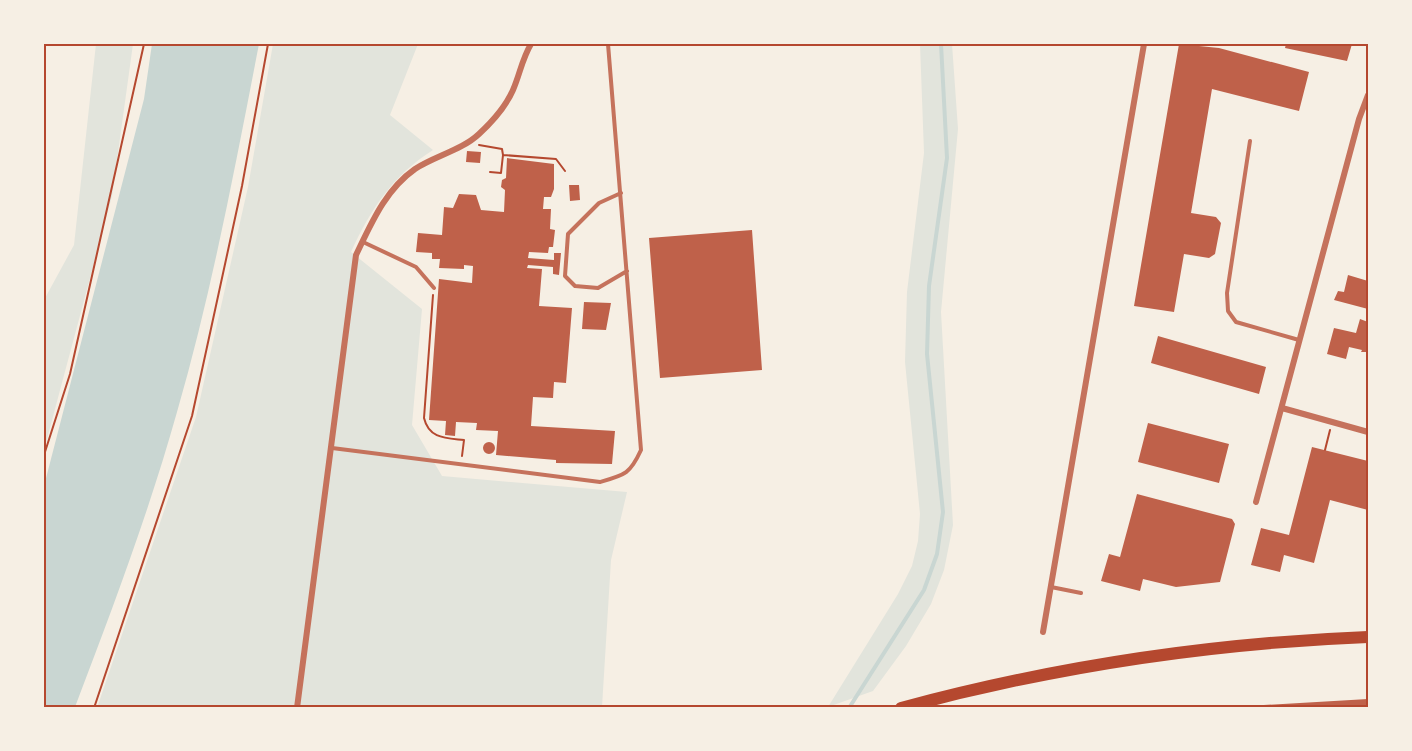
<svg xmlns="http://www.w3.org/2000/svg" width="1412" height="751" font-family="'Noto Sans',sans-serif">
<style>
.green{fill:#e2e4dc}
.water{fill:#c9d6d2}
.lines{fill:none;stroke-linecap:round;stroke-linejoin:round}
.stream{stroke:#c9d6d2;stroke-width:4}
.building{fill:#bf614a}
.path{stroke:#b5482f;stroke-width:2}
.service{stroke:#c5725c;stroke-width:4}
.minor{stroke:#c5725c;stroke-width:6}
.primary{stroke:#b5482f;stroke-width:12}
.neatline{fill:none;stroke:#b5482f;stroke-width:2}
</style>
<rect width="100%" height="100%" fill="#f6efe4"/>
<path class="green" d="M96 44H133L112 196 44 450V300L74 245Z
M273 44H418L390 115 433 150C392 176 371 209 351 252L422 309 412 425 442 476 627 492 611 560 602 707 97 708 196 417 248 187Z
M920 44H952L958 129 941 312 953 525 944 570 931 604 906 646 873 691 828 707 898 594 912 566 918 541 920 514 905 362 907 292 924 153Z"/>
<path class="water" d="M152 44H259C235 167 212 291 177 412 149 512 112 610 75 707H44V486L144 99Z"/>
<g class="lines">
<path class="stream" d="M849 708 924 590 937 554 943 512 927 354 929 286 947 158 941 44"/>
</g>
<path class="building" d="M1179 44 1219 48 1309 72 1299 111 1212 89 1191 213 1216 217 1221 223 1215 254 1209 258 1184 254 1174 312 1134 306Z
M1286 44H1352L1347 61 1285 48Z
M467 151 481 152 480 163 466 162Z
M507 158 554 164V189L551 197H544L543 209H551L550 229 555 230 553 247H549L548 253 529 252 528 258 554 260V253H561L559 275 553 274V267L528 265 527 268 542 269 539 306 572 308 566 383 554 382 553 398 533 397 531 426 615 431 612 464 556 463V460L496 455 498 431 476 430 477 423 456 422 455 436 445 435 446 421 429 420 439 279 472 283 473 266 464 265V269L439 268 440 259H432V253L416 252 418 233 442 235 444 207 453 208 459 194 476 195 481 210 504 212 505 190 501 187 502 180 506 178Z
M569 185H579L580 200 570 201Z
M752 230 762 370 660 378 649 238Z
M1348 275 1368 281V309L1334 300 1338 291 1344 292Z
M584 302 611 303 606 330 582 329Z
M1360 319 1368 322V352H1361L1362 350 1349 347 1346 359 1327 354 1334 328 1356 333Z
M1158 336 1266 367 1259 394 1151 363Z
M1148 423 1229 444 1219 483 1138 462Z
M483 448a6 6 0 1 1 12 0a6 6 0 1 1-12 0Z
M1312 447 1368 461V510L1330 500 1314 563 1284 555 1280 572 1251 565 1261 528 1289 535Z
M1137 494 1232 519 1235 524 1220 582 1176 587 1143 579 1140 591 1101 581 1109 554 1120 557Z
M1368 699V708H1247V706Z"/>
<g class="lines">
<path class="path" d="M479 145 502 149 503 155 556 159 565 171
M490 172 501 173 503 155
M433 295 424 418C429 439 446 438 464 440L462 456
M1325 450 1330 430
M44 455 70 374 144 44
M94 708 192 416 242 186 268 44"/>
<path class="service" d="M1250 141 1227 293 1228 311 1236 322 1299 340
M621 193 599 203 568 234 565 276 575 286 598 288 627 271
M363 242 416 267 434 288
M332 448 600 482C625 475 630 474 641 450L608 44
M1051 587 1081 593"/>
<path class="minor" d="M1282 408 1368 432
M1256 502 1359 119 1368 95
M1043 632 1144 44
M297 708 356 255C371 224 385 190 415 169 435 156 462 150 479 134 492 122 506 106 513 90 520 74 522 59 531 44"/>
<path class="primary" d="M901 708C1053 667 1212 643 1368 637"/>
</g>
<rect width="1412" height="751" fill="none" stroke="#f6efe4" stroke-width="90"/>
<rect x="45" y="45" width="1322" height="661" class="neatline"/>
</svg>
